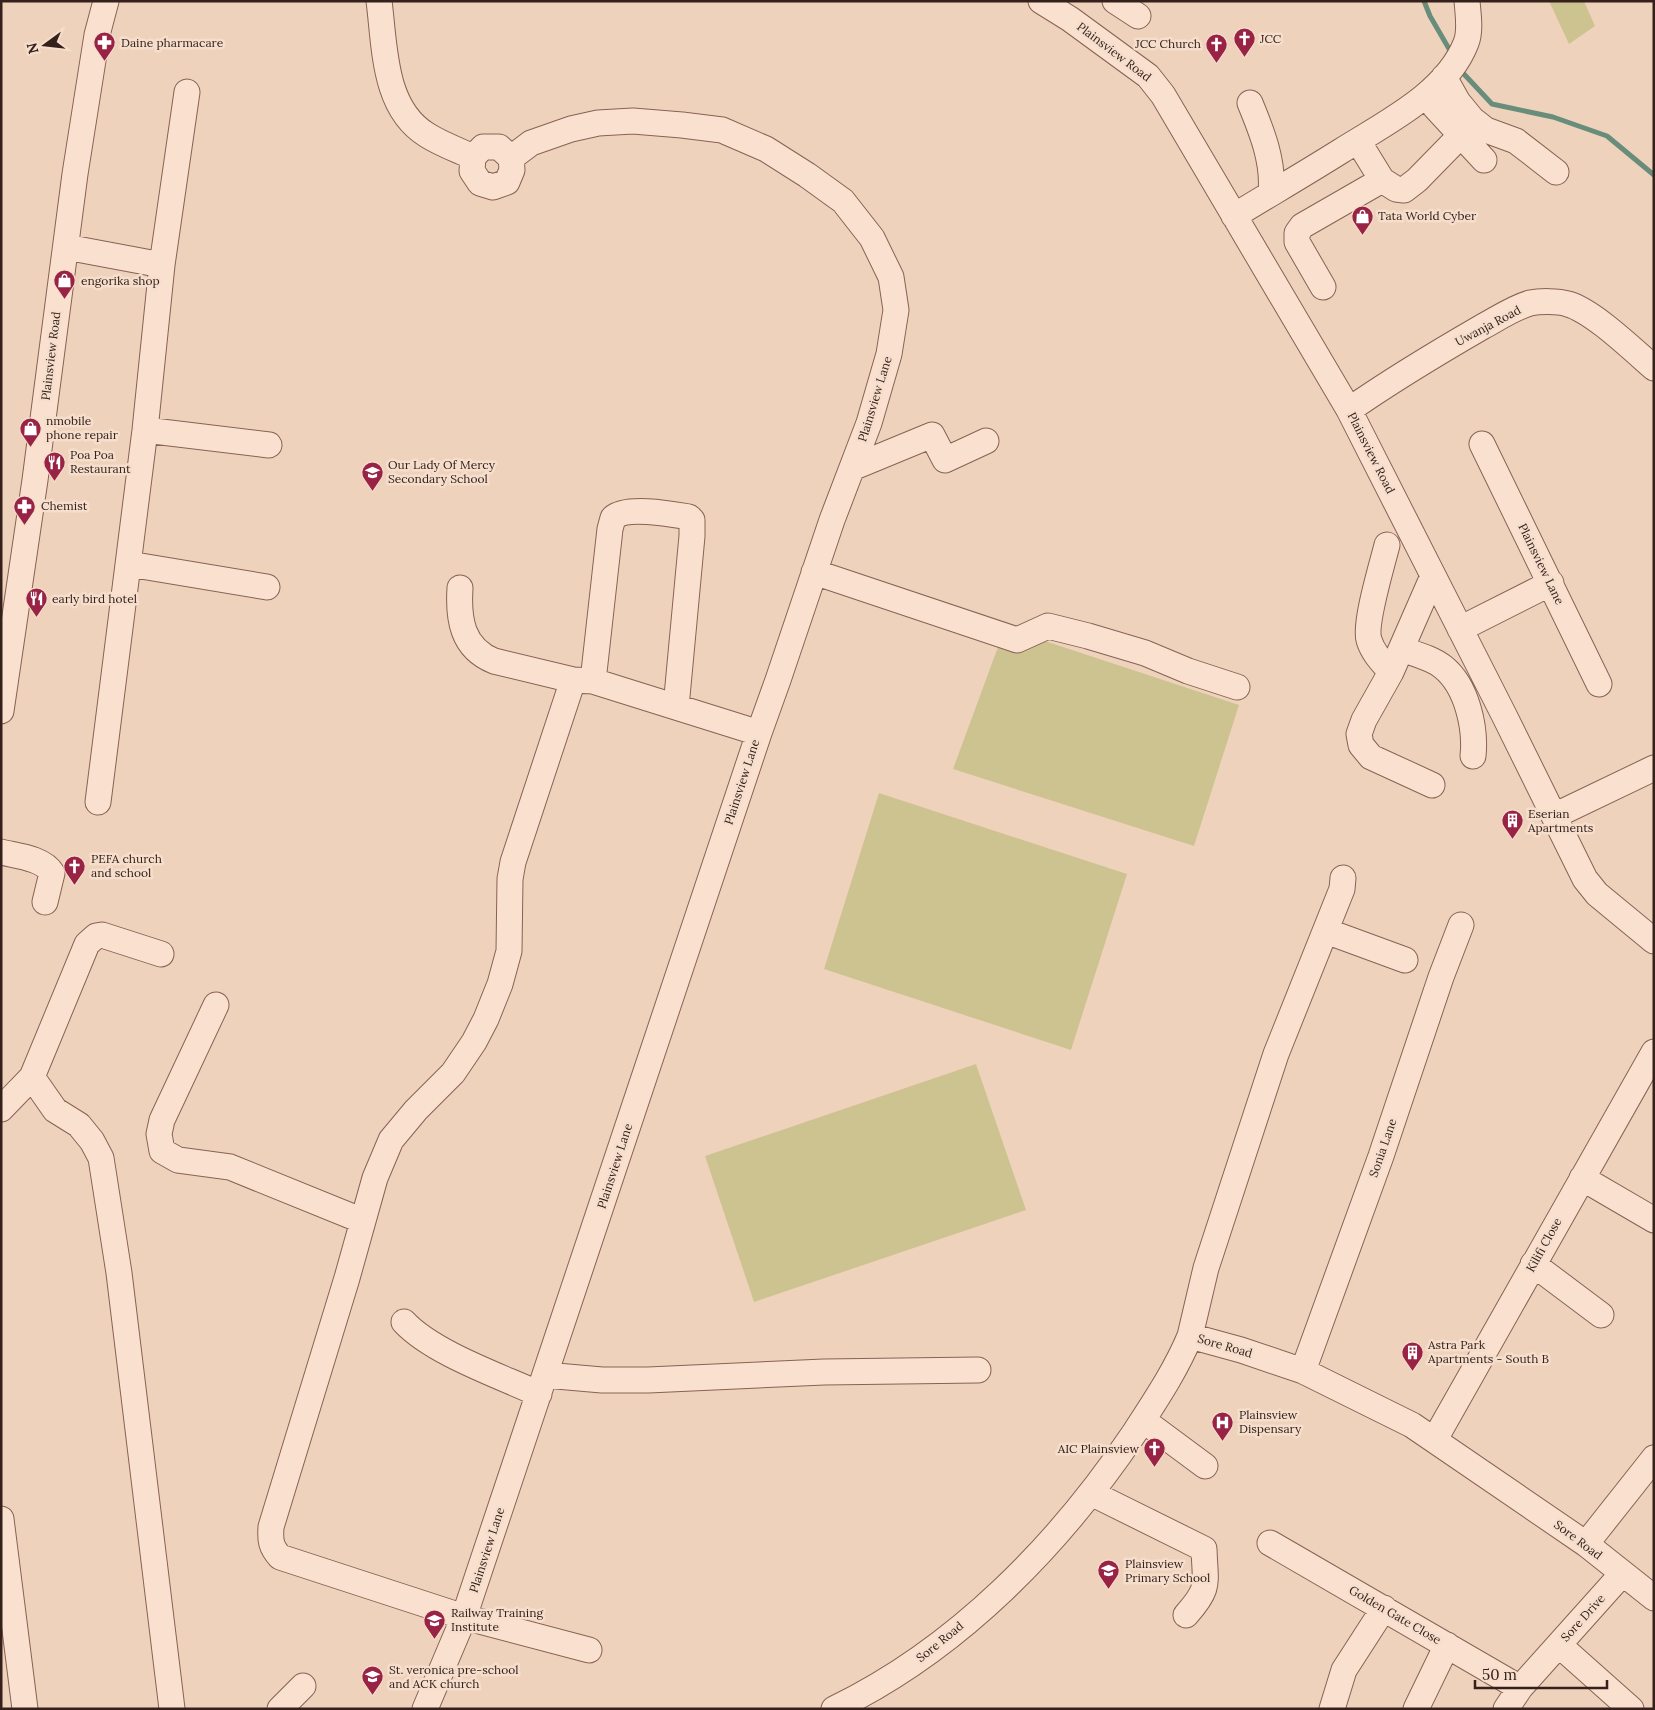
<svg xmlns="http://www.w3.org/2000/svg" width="1655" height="1710" font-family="Lora,serif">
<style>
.park{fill:#cdc390}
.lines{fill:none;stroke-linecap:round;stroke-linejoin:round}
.stream{stroke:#688d7a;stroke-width:5}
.minor-casing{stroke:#876255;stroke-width:27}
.minor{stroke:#fae1cf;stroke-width:25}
.labels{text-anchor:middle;stroke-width:5;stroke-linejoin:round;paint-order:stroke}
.poi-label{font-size:12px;fill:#35201b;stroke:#f6decc;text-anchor:start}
.street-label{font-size:12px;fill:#35201b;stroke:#f6decc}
</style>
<rect width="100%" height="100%" fill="#efd2bc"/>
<path class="park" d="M1549 1H1584L1595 26 1569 44Z
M1005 628 1239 705 1194 846 953 769Z
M879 793 1127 874 1071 1050 824 969Z
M976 1064 1026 1210 754 1302 705 1156Z"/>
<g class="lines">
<path class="stream" d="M1424 1 1430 16 1452 54
M1460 67 1463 73 1492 104 1553 117 1607 136 1654 175"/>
<defs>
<path id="minor" d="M379 1C385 47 383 108 427 135 441 144 458 150 473 157
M1041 1 1070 19 1148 76 1163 95 1349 410 1504 715 1585 879 1597 894 1654 941
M1115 1 1138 16
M1444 77 1458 102 1472 119 1486 130 1516 141 1556 172
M1250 103C1262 132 1274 162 1271 193
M1435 107 1484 160
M483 147H499L511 158 512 170 507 182 493 187 480 183 472 171 473 157Z
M1382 180 1396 189 1404 190 1417 180 1461 135
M1234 216C1270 194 1306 173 1341 151 1385 123 1446 94 1466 43 1471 31 1468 14 1467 1
M66 247 162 265
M1323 287 1297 242V233L1302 226 1382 180 1358 141
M1349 410C1392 380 1437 353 1482 327 1497 319 1513 308 1530 303 1540 301 1558 301 1568 304 1593 311 1633 350 1654 368
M145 430 269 445
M1482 444 1599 684
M852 468 932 435 945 460 986 441
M1387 545C1382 565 1364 624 1369 640 1373 653 1382 662 1391 672
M129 564 267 587
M814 572 1017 640 1048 626 1088 636 1145 653 1188 671 1237 687
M460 588C458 619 462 648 494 661L573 680 593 681 759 733
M1460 629 1551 583
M1401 649C1415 654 1432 658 1443 667 1467 686 1476 728 1473 756
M573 680 513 862 510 879 509 951 500 984 486 1019 474 1042 453 1073 416 1110 391 1140 375 1178 347 1278 271 1527C270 1541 271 1547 280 1557L464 1617 589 1650
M593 681 610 529 613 518C626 506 671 514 689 517L692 520V536L676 707
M1 711 35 480 75 174 97 35 106 1
M1432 785 1371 757 1361 745 1359 734 1364 720 1391 672 1433 576
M98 802 145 430 162 265 187 92
M1554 816 1654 768
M1 852C17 856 43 858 52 873L45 902
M1326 931 1405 960
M161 954 102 935 96 936 87 944 32 1077 55 1110 79 1125 92 1141 101 1158 119 1273 172 1709
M216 1005 162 1120 159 1134 162 1151 178 1160 230 1167 363 1221
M1 1109 32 1077
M1582 1178 1654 1220
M1533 1264 1601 1315
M404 1322C433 1353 500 1376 539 1394
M1190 1336 1206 1268 1276 1054 1342 889 1343 878
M1303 1371 1381 1156 1441 977 1461 925
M545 1375 602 1380H648L824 1372 978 1370
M1143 1420 1205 1466
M1435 1439 1654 1052
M1091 1493 1204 1549C1205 1584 1211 1587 1186 1615
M1 1519 25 1709
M1270 1543 1520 1688
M1586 1544 1654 1458
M1559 1645 1631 1709
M280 1709 303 1686
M425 1709 464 1617 759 733 778 680 832 520 869 423 889 354 896 310 891 277 872 238 843 201 807 175 766 149 722 130 682 125 633 121 598 123 571 129 531 143 511 158
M834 1709C958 1649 1059 1545 1135 1432 1155 1401 1176 1370 1190 1336L1241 1350 1303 1371 1412 1425 1586 1544 1654 1598
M1332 1709 1344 1670 1384 1608
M1416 1709 1447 1645
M1506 1709 1520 1688 1622 1574"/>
</defs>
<use href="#minor" class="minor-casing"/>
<use href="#minor" class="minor"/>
</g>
<defs>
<symbol id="church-pin" viewBox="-11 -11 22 30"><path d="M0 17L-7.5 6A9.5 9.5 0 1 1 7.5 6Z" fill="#982344" stroke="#f6decc"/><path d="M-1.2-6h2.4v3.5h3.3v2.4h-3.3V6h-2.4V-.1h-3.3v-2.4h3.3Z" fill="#fff"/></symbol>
<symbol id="pharmacy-pin" viewBox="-11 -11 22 30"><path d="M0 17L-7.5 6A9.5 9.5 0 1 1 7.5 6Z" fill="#982344" stroke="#f6decc"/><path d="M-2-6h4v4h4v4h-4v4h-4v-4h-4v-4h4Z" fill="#fff"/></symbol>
<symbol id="shop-pin" viewBox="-11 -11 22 30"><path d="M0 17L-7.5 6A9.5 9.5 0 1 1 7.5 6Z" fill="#982344" stroke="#f6decc"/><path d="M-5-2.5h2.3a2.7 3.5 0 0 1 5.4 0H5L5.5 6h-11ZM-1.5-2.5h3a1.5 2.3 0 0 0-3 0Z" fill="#fff"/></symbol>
<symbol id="restaurant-pin" viewBox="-11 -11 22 30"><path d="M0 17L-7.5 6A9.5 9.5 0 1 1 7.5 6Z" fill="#982344" stroke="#f6decc"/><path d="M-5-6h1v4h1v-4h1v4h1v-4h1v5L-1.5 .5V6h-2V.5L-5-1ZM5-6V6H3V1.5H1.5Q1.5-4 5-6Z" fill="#fff"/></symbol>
<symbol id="school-pin" viewBox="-11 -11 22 30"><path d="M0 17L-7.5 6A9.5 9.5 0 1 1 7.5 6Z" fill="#982344" stroke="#f6decc"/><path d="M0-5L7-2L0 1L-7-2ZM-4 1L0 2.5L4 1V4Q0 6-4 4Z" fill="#fff"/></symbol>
<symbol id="building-pin" viewBox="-11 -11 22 30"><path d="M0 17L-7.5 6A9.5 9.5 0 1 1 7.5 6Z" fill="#982344" stroke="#f6decc"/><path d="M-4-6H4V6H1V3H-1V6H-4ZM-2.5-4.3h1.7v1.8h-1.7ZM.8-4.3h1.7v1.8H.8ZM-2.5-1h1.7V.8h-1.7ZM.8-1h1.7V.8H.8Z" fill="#fff"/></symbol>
<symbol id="hospital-pin" viewBox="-11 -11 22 30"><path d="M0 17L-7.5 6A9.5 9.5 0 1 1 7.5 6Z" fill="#982344" stroke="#f6decc"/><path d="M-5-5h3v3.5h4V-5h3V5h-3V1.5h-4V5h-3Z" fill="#fff"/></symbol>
</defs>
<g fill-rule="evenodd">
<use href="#church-pin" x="1232" y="26" width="25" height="34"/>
<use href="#pharmacy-pin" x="92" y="30" width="25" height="34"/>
<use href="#church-pin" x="1204" y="32" width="25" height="34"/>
<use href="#shop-pin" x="1350" y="204" width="25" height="34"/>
<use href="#shop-pin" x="52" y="268" width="25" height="34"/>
<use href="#shop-pin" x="18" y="416" width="25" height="34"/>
<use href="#restaurant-pin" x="42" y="450" width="25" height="34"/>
<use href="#school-pin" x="360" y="460" width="25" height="34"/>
<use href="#pharmacy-pin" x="12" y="494" width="25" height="34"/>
<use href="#restaurant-pin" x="24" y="586" width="25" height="34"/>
<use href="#building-pin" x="1500" y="808" width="25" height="34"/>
<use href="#church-pin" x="62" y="854" width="25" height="34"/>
<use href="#building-pin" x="1400" y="1340" width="25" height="34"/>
<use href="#hospital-pin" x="1210" y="1410" width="25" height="34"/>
<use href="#church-pin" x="1142" y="1436" width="25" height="34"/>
<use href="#school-pin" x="1096" y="1558" width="25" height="34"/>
<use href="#school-pin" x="422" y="1608" width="25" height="34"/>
<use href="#school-pin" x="360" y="1664" width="25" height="34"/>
</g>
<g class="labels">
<g class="poi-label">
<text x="1260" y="43">JCC</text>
<text x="121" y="47">Daine pharmacare</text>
<text x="1201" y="48" text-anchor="end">JCC Church</text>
<text x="1378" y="220">Tata World Cyber</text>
<text x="81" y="285">engorika shop</text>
<text x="46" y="425">nmobile<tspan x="46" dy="14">phone repair</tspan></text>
<text x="70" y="459">Poa Poa<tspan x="70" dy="14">Restaurant</tspan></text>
<text x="388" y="469">Our Lady Of Mercy<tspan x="388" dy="14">Secondary School</tspan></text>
<text x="41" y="510">Chemist</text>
<text x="52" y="603">early bird hotel</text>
<text x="1528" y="818">Eserian<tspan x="1528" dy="14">Apartments</tspan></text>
<text x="91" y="863">PEFA church<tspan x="91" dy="14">and school</tspan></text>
<text x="1428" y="1349">Astra Park<tspan x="1428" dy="14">Apartments - South B</tspan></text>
<text x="1239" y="1419">Plainsview<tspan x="1239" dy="14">Dispensary</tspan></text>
<text x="1139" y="1453" text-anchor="end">AIC Plainsview</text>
<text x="1125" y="1568">Plainsview<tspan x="1125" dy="14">Primary School</tspan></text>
<text x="451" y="1617">Railway Training<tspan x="451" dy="14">Institute</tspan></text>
<text x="389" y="1674">St. veronica pre-school<tspan x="389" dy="14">and ACK church</tspan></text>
</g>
<g class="street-label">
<text transform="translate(1114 52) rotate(37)" y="4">Plainsview Road</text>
<text transform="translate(1488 326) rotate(-28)" y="4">Uwanja Road</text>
<text transform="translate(51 356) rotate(-83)" y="4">Plainsview Road</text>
<text transform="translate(875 399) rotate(-73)" y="4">Plainsview Lane</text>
<text transform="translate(1371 453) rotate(63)" y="4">Plainsview Road</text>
<text transform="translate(1541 564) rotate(64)" y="4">Plainsview Lane</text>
<text transform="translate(742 782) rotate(-72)" y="4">Plainsview Lane</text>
<text transform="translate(1383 1148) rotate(-71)" y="4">Sonia Lane</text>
<text transform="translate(615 1166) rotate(-72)" y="4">Plainsview Lane</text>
<text transform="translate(1544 1245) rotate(-61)" y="4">Kilifi Close</text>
<text transform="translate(1225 1346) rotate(16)" y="4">Sore Road</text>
<text transform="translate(1578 1540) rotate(37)" y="4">Sore Road</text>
<text transform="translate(487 1550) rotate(-72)" y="4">Plainsview Lane</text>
<text transform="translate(1395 1615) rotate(30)" y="4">Golden Gate Close</text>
<text transform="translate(1583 1618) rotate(-48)" y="4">Sore Drive</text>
<text transform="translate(940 1642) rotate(-39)" y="4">Sore Road</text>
</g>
</g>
<rect width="1655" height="1710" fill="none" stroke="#35201b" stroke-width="5"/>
<g transform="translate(45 45) rotate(255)" stroke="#f6decc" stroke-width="4" paint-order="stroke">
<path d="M0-4L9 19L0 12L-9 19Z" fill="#35201b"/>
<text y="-8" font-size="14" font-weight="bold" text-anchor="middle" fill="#35201b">N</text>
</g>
<path d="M1475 1680v8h132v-8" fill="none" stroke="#35201b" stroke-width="2.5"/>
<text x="1482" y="1680" font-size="15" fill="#35201b" stroke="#f6decc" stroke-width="4" paint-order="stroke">50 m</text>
</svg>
